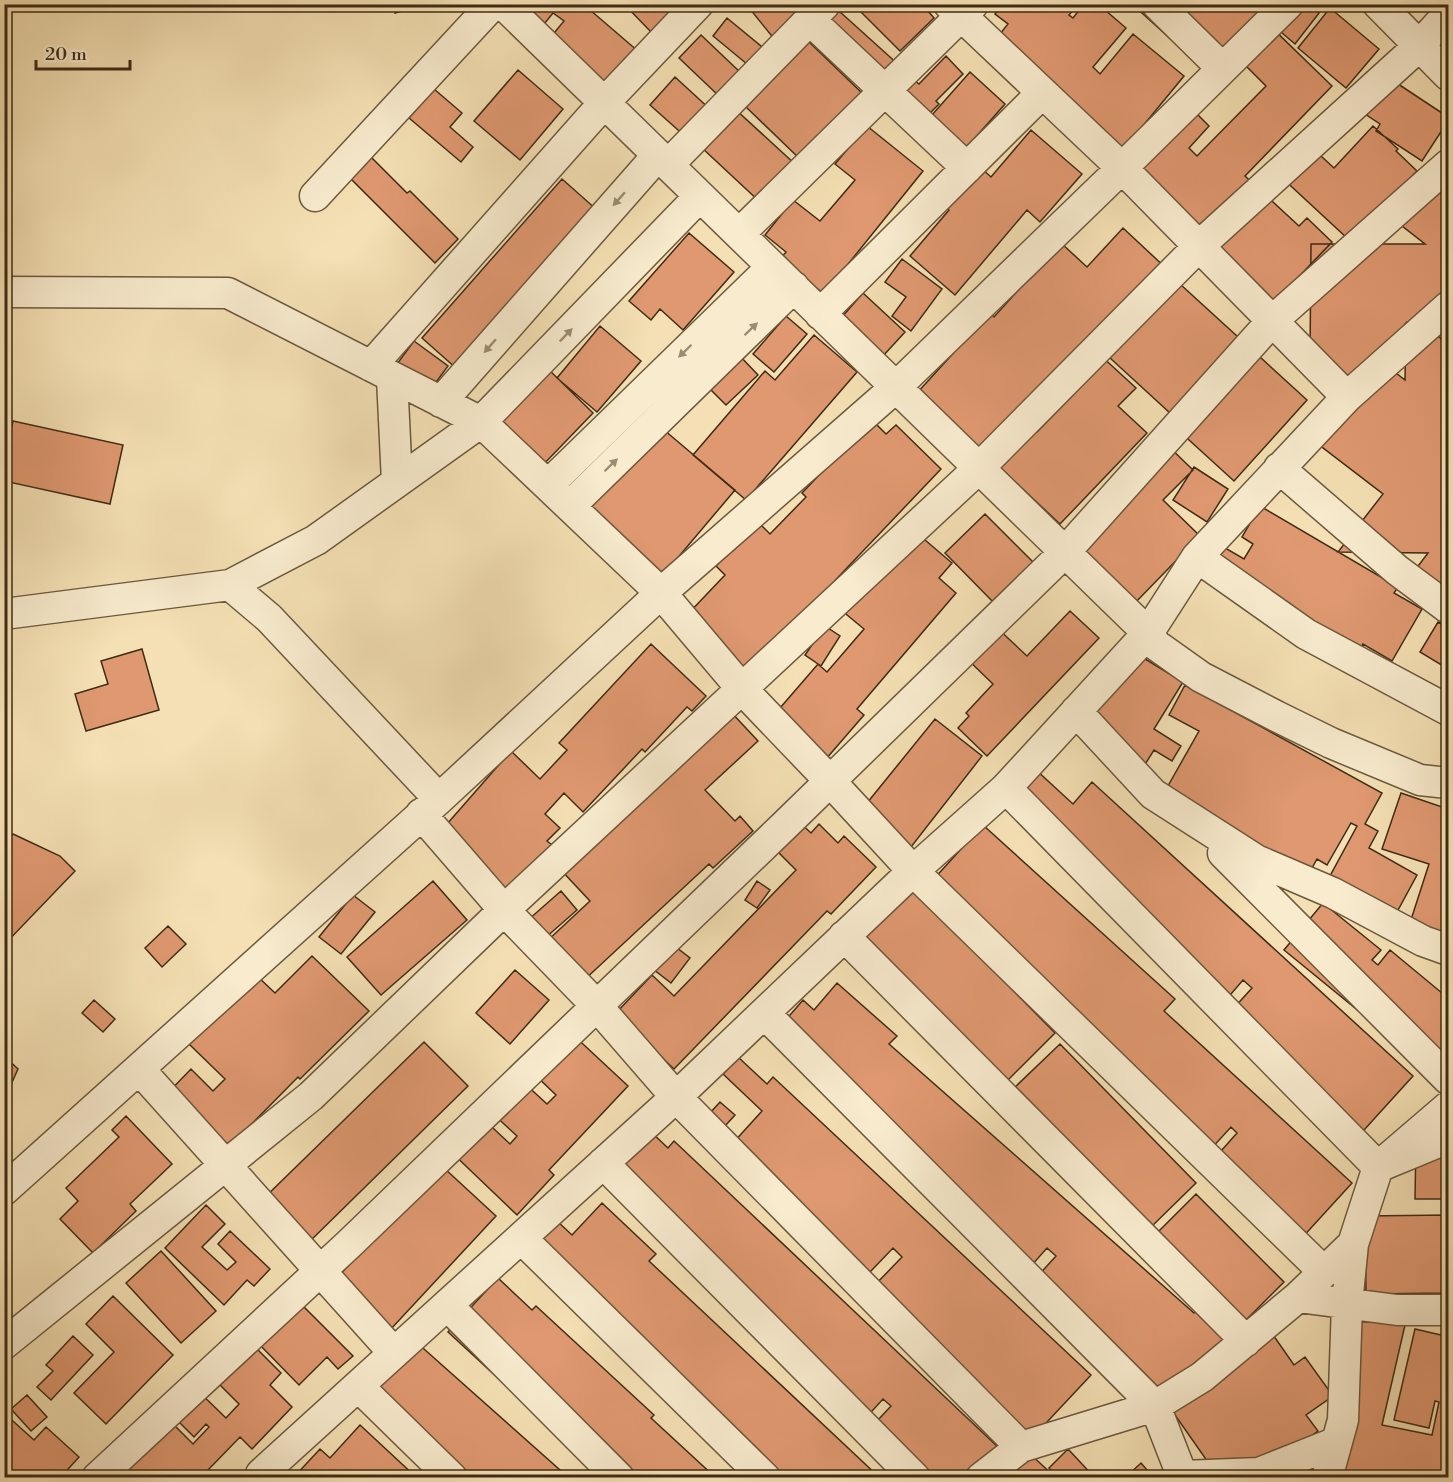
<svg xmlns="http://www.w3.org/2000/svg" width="1453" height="1482" font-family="'Libre Bodoni',serif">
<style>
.building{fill:#df9870;stroke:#3e2c15;stroke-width:1.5}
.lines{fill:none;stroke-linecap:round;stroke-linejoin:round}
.street-casing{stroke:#6c593d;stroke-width:33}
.street{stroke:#f8ebce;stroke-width:30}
.oneway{fill:#9b8c72}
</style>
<rect width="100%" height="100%" fill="#f4e0b4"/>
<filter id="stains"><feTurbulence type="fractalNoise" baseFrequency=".00333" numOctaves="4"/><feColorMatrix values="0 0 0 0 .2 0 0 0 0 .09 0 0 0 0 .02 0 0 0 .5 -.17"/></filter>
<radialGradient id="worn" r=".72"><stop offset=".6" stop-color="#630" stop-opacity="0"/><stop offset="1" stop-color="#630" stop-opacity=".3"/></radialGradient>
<path class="building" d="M393 4H425L395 13Z
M534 4H583L639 52 606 92 546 43 564 21 553 13 540 29 524 16Z
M624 4H679L651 32Z
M746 4H797L809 19 779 45Z
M853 4H922L934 18 900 51Z
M1002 4H1078L1069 15 1073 18 1084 4H1098L1126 28 1093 67 1100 74 1133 34 1184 76 1119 155 992 44 1008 24 995 14Z
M1132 4H1268L1207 72Z
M1293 4H1308L1319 13 1295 44 1275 27Z
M1330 8 1379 49 1346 88 1298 48Z
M839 11 900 66 881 87 820 32Z
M727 18 767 51 753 69 713 36Z
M1266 22 1332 86 1245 176 1299 226 1307 218 1332 242 1266 311 1127 172 1190 107 1209 126 1189 148 1197 156 1266 86 1235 55Z
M701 35 742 74 720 97 679 58Z
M808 41 865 96 802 161 745 106Z
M946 56 963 74 936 101 939 104 919 124 896 102 915 81 919 84Z
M518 70 563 109 520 160 474 121Z
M970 72 1005 104 959 156 924 124Z
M1383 74 1448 117V121L1422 161 1376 131 1380 124 1359 110Z
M675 77 712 111 687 138 650 105Z
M434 89 462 113 450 127 473 147 461 162 409 118Z
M735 109 796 165 761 203 701 147Z
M867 126 923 171 824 294 780 259 786 252 765 235 793 200 820 221 855 180 835 164Z
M1373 126 1398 149 1396 151 1417 171 1365 227 1361 251 1279 175 1308 144 1334 168Z
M1031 130 1082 174 1040 222 1027 210 955 295 910 256 949 210 944 206 979 166 991 177Z
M364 150 407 193 410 191 458 239 435 263 343 171Z
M1448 156V296L1425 326 1448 344V602L1412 574 1428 553 1338 552 1383 494 1318 444 1382 362 1405 380 1406 323 1354 390 1310 357 1311 244H1425L1397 222Z
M562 179 597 210 457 369 422 338Z
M1123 228 1168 270 1180 284 1307 400 1234 481 1166 419 1171 414 1097 346 985 456 917 393 990 313 994 317 1061 243 1087 267Z
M689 233 734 272 683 330 660 309 651 320 629 301Z
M902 259 942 289 911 331 892 316 906 297 885 282Z
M863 293 905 332 883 356 841 318Z
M786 316 807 334 774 372 753 354Z
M600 326 641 361 597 412 557 378Z
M814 335 857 372 746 500 693 455 765 371 775 380Z
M414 341 448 366 431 389 397 364Z
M738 354 758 375 726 405 706 385Z
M1099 354 1136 388 1118 406 1147 433 1060 524 994 462 1029 424 1037 432 1075 393 1068 387Z
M542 363 593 413 540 468 488 417Z
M872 420 886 434 896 425 941 469 747 673 687 615 725 575 716 566 758 522 770 534 806 497 802 493Z
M13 421 123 445 110 504 4 481V460Z
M657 424 735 490 659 580 581 514Z
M1161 439 1193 470 1163 500 1200 536 1134 604 1067 539Z
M1194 467 1228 489 1207 522 1173 500Z
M1260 506 1398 587 1394 593 1422 609 1392 661 1363 644 1353 660 1199 568 1215 542 1244 559 1253 544 1242 537Z
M985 514 1034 563 994 603 945 553Z
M911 528 952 563 939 578 956 593 857 709 864 715 826 759 774 715 818 664 827 672 864 629 841 610Z
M1070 611 1099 638 987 756 958 728 969 716 966 713 993 684 964 656 994 625 1027 656Z
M1438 622 1448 628V669L1420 652Z
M825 626 840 636 821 666 805 655Z
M651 644 706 696 692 711 687 707 645 752 642 749 583 812 564 793 545 814 560 828 547 841 552 845 505 894 440 832 511 751 540 779 567 750 559 743Z
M1127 648 1183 682 1154 729 1181 746 1172 761 1154 750 1144 766 1084 730Z
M142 649 159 710 86 731 75 694 108 684 101 661Z
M1185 685 1382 793 1365 824 1378 831 1369 848 1417 875 1391 923 1324 887 1357 826 1351 823 1327 865 1317 859 1307 877 1164 793 1199 731 1169 715Z
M729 710 758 741 705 790 735 821 740 816 753 831 713 868 709 864 582 982 546 942 590 901 560 869Z
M935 719 982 756 911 847 863 808Z
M1022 757 1073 804 1092 782 1413 1076 1355 1140 1223 1020 1252 988 1243 980 1225 1001 993 789Z
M1401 793 1448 809V942L1408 929 1429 864 1382 849Z
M796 819 811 833 819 824 838 843 844 836 876 867 831 914 827 911 674 1069 616 1013 652 975 674 996 796 870 771 845Z
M983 825 1175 999 1164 1011 1352 1183 1300 1240 1213 1160 1237 1133 1231 1127 1210 1150 931 882Z
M13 834 60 856 75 871 4 945V844Z
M433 881 467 920 381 995 347 957Z
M757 881 770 890 757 908 745 900Z
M913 889 1055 1033 1005 1083 863 939Z
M561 891 577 910 544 939 528 920Z
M353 895 375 912 341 954 319 937Z
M1323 903 1381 950 1372 960 1378 965 1390 950 1448 998V1084L1284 950Z
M168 926 186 944 162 967 145 948Z
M672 944 690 958 671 983 653 969Z
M312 956 369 1011 300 1079 298 1077 220 1156 162 1099 191 1069 213 1091 225 1079 189 1044 256 975 275 993Z
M515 970 549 1000 510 1044 476 1013Z
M837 983 897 1036 889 1044 1194 1313 1200 1307 1236 1338 1155 1404 1026 1289 1056 1256 1047 1248 1031 1266 771 1037 803 1000 814 1010Z
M94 1000 115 1019 103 1032 82 1013Z
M569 1031 628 1086 549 1170 554 1175 517 1215 446 1147 478 1114 510 1144 517 1136 492 1113 522 1081 547 1104 556 1095 531 1071Z
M424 1042 468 1086 303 1248 259 1203Z
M1060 1044 1196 1183 1149 1229 1013 1089Z
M4 1056 18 1069 9 1089 4 1093Z
M738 1057 767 1084 773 1077 1091 1375 1033 1437 873 1287 902 1257 893 1248 870 1272 733 1143 762 1111 723 1074Z
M720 1102 735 1115 725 1126 710 1113Z
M126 1116 172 1164 130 1204 136 1211 93 1253 60 1219 78 1201 66 1188 119 1137 112 1130Z
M652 1133 668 1148 674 1141 1000 1449 974 1478H911L865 1434 891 1406 883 1399 863 1421 612 1175Z
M1416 1140 1448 1141V1199H1415Z
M444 1168 496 1216 390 1330 336 1279 378 1233Z
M1196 1194 1284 1282 1242 1324 1153 1237Z
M602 1203 656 1254 649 1261 880 1478H764L526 1253 557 1221 572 1235Z
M206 1205 225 1224 202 1247 227 1270 236 1262 218 1244 230 1231 270 1269 254 1286 247 1280 224 1305 165 1248Z
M1448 1215V1293L1366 1294 1365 1216Z
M161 1251 216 1311 181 1343 126 1283Z
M498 1278 532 1310 536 1306 654 1415 651 1418 716 1478H606L448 1332Z
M113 1296 173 1355 106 1424 74 1393 114 1352 86 1324Z
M295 1298 353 1356 338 1369 327 1357 299 1385 254 1339Z
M1362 1315 1405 1325 1382 1425 1432 1435 1439 1402 1435 1401 1429 1428 1394 1420 1415 1329 1441 1335 1444 1321 1448 1322V1478H1329Z
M1271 1332 1294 1365 1305 1357 1333 1396 1306 1415 1318 1431 1253 1478H1219L1168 1405Z
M73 1336 93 1355 51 1400 37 1387 53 1371 46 1365Z
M415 1341 569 1478H464L369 1393Z
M254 1346 281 1373 270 1385 292 1407 252 1449 240 1437 208 1470 212 1474 208 1478H90L159 1410 193 1444 209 1427 206 1424 194 1437 170 1413 195 1388 226 1418 239 1404 218 1383Z
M27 1395 47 1417 31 1431 11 1409Z
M4 1413 34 1440 46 1427 79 1457 60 1478H4Z
M360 1425 417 1478H293L320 1449 330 1458Z
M1068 1449 1095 1478H1058L1049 1468Z
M1028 1452 1056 1478H1005Z
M1141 1463 1154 1478H1125Z"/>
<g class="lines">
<defs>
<path id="street" d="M503 4 1148 633 1156 645 1201 677 1276 716 1331 743 1420 780 1448 783
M949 4 1122 168 1347 397
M1157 4 1222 68
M1378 4 1448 75
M810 20 967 168
M668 165 825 4
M315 196 493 4
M739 234 973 4
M4 292 228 293 481 422 700 196
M820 314 1042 93
M371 366 604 103 698 4
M392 378 397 482
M441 402 658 155
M1279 468 1397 570 1448 608
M548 485 772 267
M570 506 794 287
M1197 557 1306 634 1448 710
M230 585 269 618 439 799
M4 614 230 585 316 540 481 422 661 593 742 689 829 780 913 871 1324 1272
M1076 711 1153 794 1256 860 1333 893 1423 941 1448 950
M1006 788 1148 633 1197 557 1347 397 1448 307
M421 814 504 910 597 1006 676 1097 1021 1447
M1223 853 1448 1079
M844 936 1246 1341
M764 1013 1155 1406 1183 1478
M139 1069 394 1353
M1448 1107 1378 1167 1448 1138
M603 1163 915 1478
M4 1190 439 799 661 593 896 387 1122 168 1288 4
M521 1238 765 1478
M1298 1297 1397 1310H1448
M447 1305 619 1478
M4 1344 311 1096 504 910 979 468 1199 246 1419 46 1448 14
M358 1386 452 1478
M261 1474 676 1097 913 871 1006 788 1378 1167 1353 1244 1298 1297 1202 1377 1155 1406 1021 1447 981 1478
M1183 1476 1259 1473 1337 1442
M97 1478 348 1245 785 825 1065 552 1272 321 1448 165
M1327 1478 1343 1420 1347 1304 1353 1244"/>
</defs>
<use href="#street" class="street-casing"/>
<use href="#street" class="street"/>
</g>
<defs><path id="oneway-solid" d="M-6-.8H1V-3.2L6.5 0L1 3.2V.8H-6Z" transform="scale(1.5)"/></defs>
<g class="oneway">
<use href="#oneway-solid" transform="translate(619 199) rotate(131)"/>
<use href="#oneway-solid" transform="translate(751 329) rotate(-44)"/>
<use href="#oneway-solid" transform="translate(566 335) rotate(-46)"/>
<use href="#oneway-solid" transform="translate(490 346) rotate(131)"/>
<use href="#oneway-solid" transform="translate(685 351) rotate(136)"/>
<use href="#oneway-solid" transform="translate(611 465) rotate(-44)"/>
</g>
<rect width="1453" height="1482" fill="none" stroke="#f4e0b4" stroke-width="24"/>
<rect x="6" y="6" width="1441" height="1470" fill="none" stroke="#3e2c15" stroke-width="3"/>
<rect x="12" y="12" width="1429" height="1458" fill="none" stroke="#3e2c15" stroke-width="1.5"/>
<path d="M36 60v9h94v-9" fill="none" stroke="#3e2c15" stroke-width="3"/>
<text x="45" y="60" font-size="18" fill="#3e2c15" stroke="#f8ebce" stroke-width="4.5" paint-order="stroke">20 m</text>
<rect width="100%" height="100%" filter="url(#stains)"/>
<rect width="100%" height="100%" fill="url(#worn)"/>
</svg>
